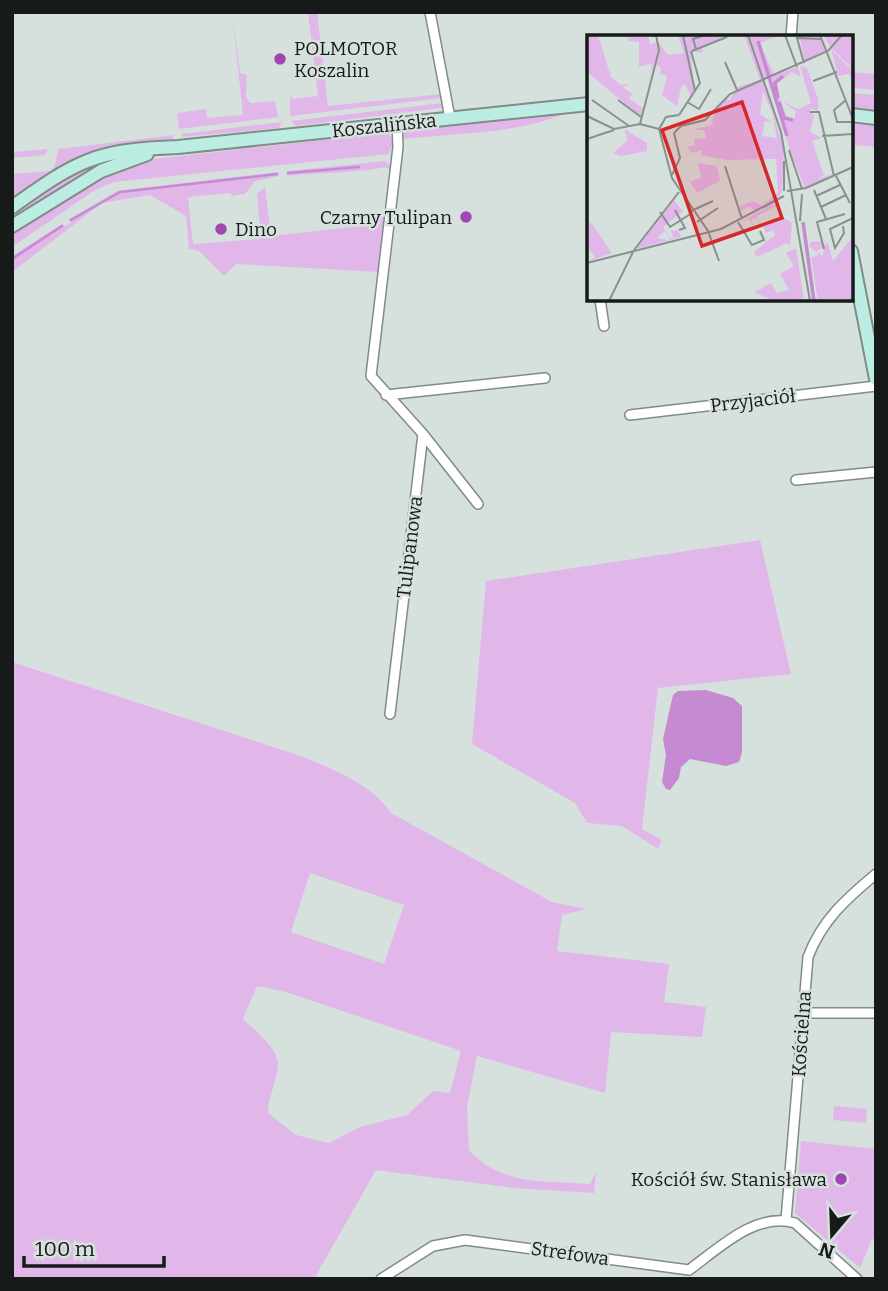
<svg xmlns="http://www.w3.org/2000/svg" width="888" height="1291" font-family="Bitter,serif">
<style>
.green{fill:#e1b7ea;fill-rule:evenodd}
.water{fill:#c58ad1}
.lines{fill:none;stroke-linecap:round;stroke-linejoin:round}
.stream{stroke:#c58ad1;stroke-width:2.5}
.street-casing{stroke:#818b87;stroke-width:12}
.secondary-casing{stroke:#818b87;stroke-width:16}
.street{stroke:#fff;stroke-width:9}
.secondary{stroke:#bbede2;stroke-width:12}
.poi-dot{fill:#a047b3;stroke:#d6e1dd;stroke-width:2.5}
.labels{text-anchor:middle;stroke-width:5;stroke-linejoin:round;paint-order:stroke}
.poi-label{font-size:19px;fill:#161a19;stroke:#d6e1dd;text-anchor:start}
.street-label{font-size:19px;fill:#161a19;stroke:#d6e1dd}
.inset-river{fill:none;stroke:#c58ad1;stroke-width:3.5}
.inset-road{fill:none;stroke:#89918f;stroke-width:2}
.view{fill:#d62828;fill-opacity:0.15;stroke:#d62828;stroke-width:3.5}
.inset-edge{fill:none;stroke:#161a19;stroke-width:3.5}
</style>
<rect width="100%" height="100%" fill="#d6e1dd"/>
<path class="green" d="M232 12 240 73 247 75 246 96 250 103 275 101 278 117 179 129 177 113 206 109 207 118 243 115Z
M308 12H317L328 106 442 94V98L290 116V93L292 99 318 96Z
M851 72 876 74V90L851 88Z
M851 93 876 95V111L851 108Z
M443 103 442 108 296 126 291 121Z
M566 113C518 134 455 133 403 139V134L412 129Z
M282 122 279 128 182 137V134Z
M851 123 876 125V147L851 145Z
M387 133 394 140 389 154 114 182 95 190 12 247V235L89 184 136 161Z
M174 135 172 140 128 145 12 201V174L50 171 55 165 58 149Z
M48 149 45 155 12 158V152Z
M123 155 12 219V214L66 172Z
M385 161 390 165V171L386 167C353 174 320 172 287 176V171Z
M278 172 279 176 255 181 245 194 231 196V193L188 197 193 244 261 239 257 194 265 187 271 236 380 224 379 215 385 218 379 272 236 264 224 276 199 251 189 249 186 216 150 195 102 203 12 272V256L62 224 65 226 71 223 69 219 117 191Z
M760 540 791 674 658 688 642 829 662 840 658 849 622 826 587 823 575 803 472 744 486 581Z
M12 662 301 756C332 769 372 784 391 813L552 902 586 909 562 915 557 951 669 964 664 1002 706 1007 702 1037 611 1032 605 1093 477 1056 467 1107 469 1150C503 1187 544 1180 590 1184L596 1172 594 1193 513 1188 376 1170 314 1279H12ZM310 873 404 905 384 964 291 932ZM257 986 286 992 461 1051 450 1093 433 1091 407 1115 360 1127 329 1143 296 1135 268 1113C268 1097 278 1079 278 1063 277 1047 254 1030 243 1019Z
M834 1106 867 1109 866 1123 833 1120Z
M801 1141 876 1149V1240L872 1239 860 1268 795 1213Z"/>
<path class="water" d="M706 690 733 698 742 706V752L739 762 726 766 690 759 681 767 679 778 670 790 666 789 662 782 666 755 663 739 673 695 678 691Z"/>
<g class="lines">
<path class="stream" d="M288 173 359 167
M71 220 120 192 277 174
M12 259 62 226"/>
<defs>
<path id="street" d="M430 12 450 118
M791 37 793 12
M600 299 604 326
M386 395 545 378
M630 415 876 386
M423 434 478 504
M796 480 876 472
M390 714 423 434 371 376 398 147 397 123
M803 1013H876
M786 1220 808 957C822 920 846 899 876 874
M689 1270C718 1249 756 1211 795 1223L857 1279
M381 1279 433 1246 465 1240 689 1270"/>
<path id="secondary" d="M851 115 876 118
M12 207C78 160 95 150 178 147L589 104
M12 226 101 171 147 154
M851 251 876 379"/>
</defs>
<use href="#street" class="street-casing"/>
<use href="#secondary" class="secondary-casing"/>
<use href="#street" class="street"/>
<use href="#secondary" class="secondary"/>
</g>
<g class="poi-dot">
<circle cx="280" cy="59" r="7"/>
<circle cx="466" cy="217" r="7"/>
<circle cx="221" cy="229" r="7"/>
<circle cx="841" cy="1179" r="7"/>
</g>
<g class="labels">
<g class="poi-label">
<text x="294" y="55">POLMOTOR<tspan x="294" dy="22">Koszalin</tspan></text>
<text x="452" y="224" text-anchor="end">Czarny Tulipan</text>
<text x="235" y="236">Dino</text>
<text x="827" y="1186" text-anchor="end">Kościół św. Stanisława</text>
</g>
<g class="street-label">
<text transform="translate(384 125) rotate(-6)" y="7">Koszalińska</text>
<text transform="translate(753 400) rotate(-7)" y="7">Przyjaciół</text>
<text transform="translate(409 547) rotate(-83)" y="7">Tulipanowa</text>
<text transform="translate(801 1034) rotate(-86)" y="7">Kościelna</text>
<text transform="translate(570 1253) rotate(8)" y="7">Strefowa</text>
</g>
</g>
<g transform="translate(587 35)">
<rect width="266" height="266" fill="#d6e1dd"/>
<path d="M0 0H11L24 42 34 50 43 49 36 52 45 59 42 64 56 73 54 82 0 37ZM40 0H61L63 9 71 7 81 20 97 18 91 0H148L115 12 116 17H104L107 58 104 61 98 49 94 52 90 71 75 60 80 41 73 39 74 33 67 28 63 40 65 28 52 32V7L42 6ZM157 0H193L173 8 187 40 211 32 214 42 205 37 188 50 200 83 207 84 209 76 195 66 211 74 224 68 213 31 220 33 231 64V76L222 73 227 81 223 97 235 103 225 106 237 140 231 144 246 139 218 153 202 113 185 43 176 45 197 114 195 157 185 171 197 167 170 181 174 190 169 182 164 185 167 193 162 184 152 188 179 173 166 175 163 171 154 176 153 171 166 166 175 171 191 157 189 124 140 125 114 120 115 115 105 118 100 112 108 110 107 104 119 103 117 95H105L125 90 128 73 137 64 143 65 150 52 173 45ZM176 56 185 77 190 103 175 101 178 86 185 87 173 79ZM212 0H233L240 16 218 27ZM236 0H254L246 13 256 0H265L266 34 244 13ZM244 14 266 36V49L262 39 251 41ZM37 94 60 108V116L34 121 26 118 41 105ZM110 128 130 131 133 146 110 158 103 147 115 142ZM87 165 96 176 76 192 83 203H87L84 196 91 195 94 202 83 205 78 196 70 203 83 205 49 214ZM195 182 205 188 203 211 200 208 170 222 167 217 188 200 186 195 179 198 176 191ZM3 186 25 218 0 227 8 222 0 211ZM266 201V266H231L224 223 232 219 222 211 223 207 234 206 236 213 229 216 236 221 237 210 241 208 246 226ZM209 213 217 266H187L167 257 184 248 190 258 202 255 193 239 207 231 199 218Z" fill="#e1b7ea" fill-rule="evenodd"/>
<path class="inset-river" d="M171 6 200 101M191 63 188 48 196 41M192 67 197 83 206 85M216 187 227 266"/>
<path class="inset-road" d="M96 0 108 56M161 0 194 97 223 266M198 0 210 32M233 0 266 84M109 14 106 4 118 0M105 16 140 2M138 27 150 55M217 28 210 3 235 4M226 46 250 37M5 65 42 91M31 65 54 82M259 65 247 75 250 87H266M100 67 112 74 124 54M223 77H232L247 141M92 80 113 48 104 16M0 81 27 94 53 89 72 94M53 89 72 15 69 0M72 94 85 143 121 196 132 226M72 94 79 82 92 80M87 98 94 91 118 85 143 59 241 16 255 0M235 101 266 99M0 104 27 95M202 115 215 154M138 131 155 184M85 140 93 123 87 98M249 141 263 168M227 155 239 184M197 156V126M200 156 219 153 266 132M229 161 253 150M234 172 259 160M88 175 98 193 92 195M104 176 126 166M73 177 83 192 105 178M213 186 215 159M110 187 131 173M151 187 165 210 177 205 173 196M256 191 257 198 248 213 243 194 266 183M237 214 230 187 258 179M47 215 92 157M0 228 134 194 197 161M22 266 46 217"/>
<path class="view" d="M155 67 195 183 115 211 75 95Z"/>
<rect width="266" height="266" class="inset-edge"/>
</g>
<rect width="888" height="1291" fill="none" stroke="#161a19" stroke-width="28"/>
<g transform="translate(832 1235) rotate(199)" stroke="#d6e1dd" stroke-width="5" paint-order="stroke">
<path d="M0-5L12 26L0 18L-12 26Z" fill="#161a19"/>
<text y="-10" font-size="19" font-weight="bold" text-anchor="middle" fill="#161a19">N</text>
</g>
<path d="M24 1256v10h140v-10" fill="none" stroke="#161a19" stroke-width="3.5"/>
<text x="35" y="1256" font-size="21" fill="#161a19" stroke="#d6e1dd" stroke-width="5" paint-order="stroke">100 m</text>
</svg>
